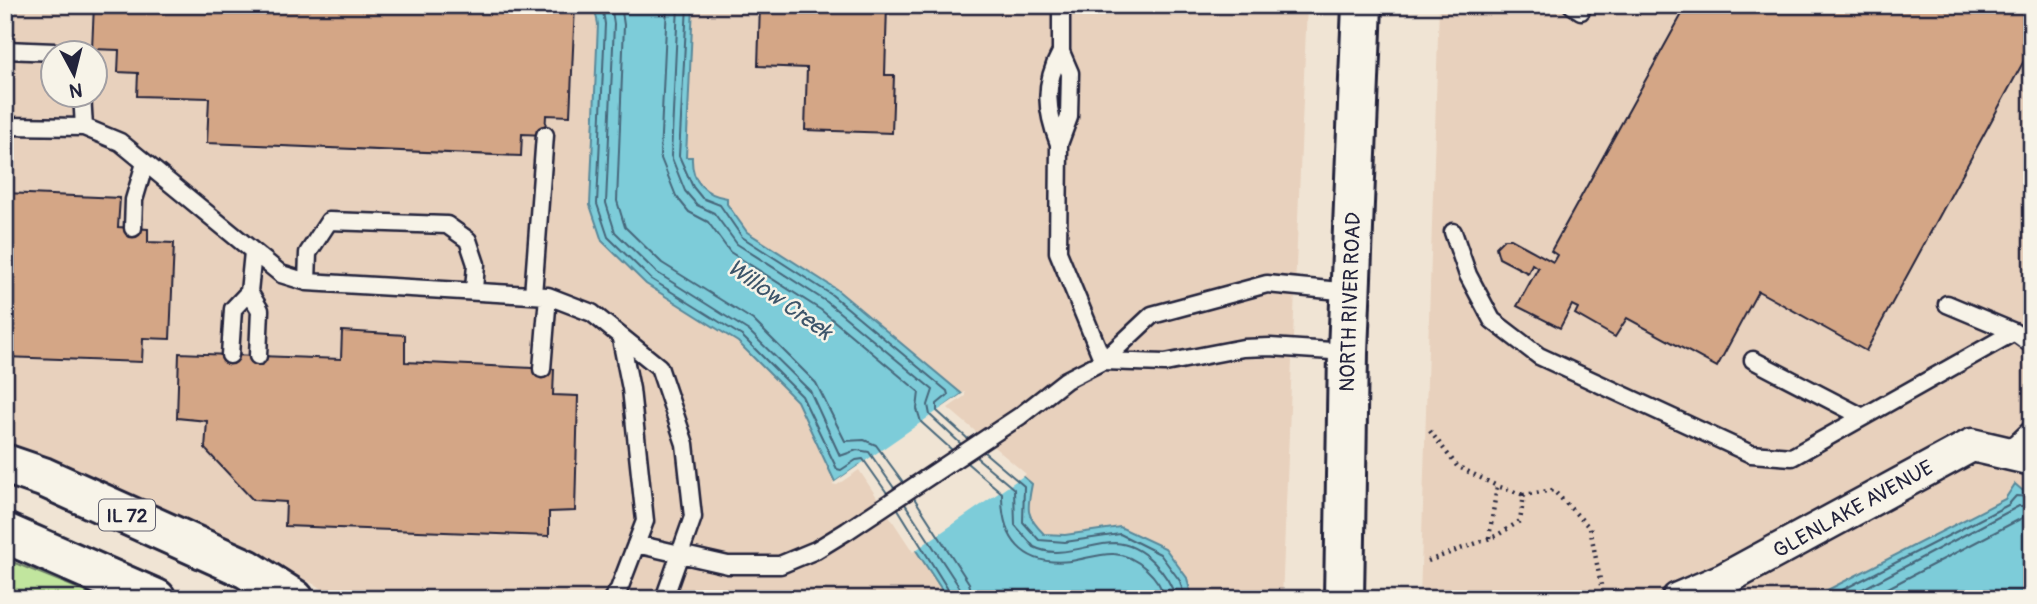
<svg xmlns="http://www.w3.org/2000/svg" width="2037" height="604" font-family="Pangolin,sans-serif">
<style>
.built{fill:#e8d1bd;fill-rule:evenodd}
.green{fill:#c1e59e;stroke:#72846c;stroke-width:2}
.water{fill:#7dccd9;stroke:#59889a;stroke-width:2}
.pier{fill:#f0e4d4}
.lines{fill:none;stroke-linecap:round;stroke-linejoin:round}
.shore{stroke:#46667a;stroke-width:2}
.building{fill:#d4a686;stroke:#22223b;stroke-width:2}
.lane-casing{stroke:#22223b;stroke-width:21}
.street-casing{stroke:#22223b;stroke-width:37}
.secondary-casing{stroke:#22223b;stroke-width:44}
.primary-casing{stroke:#22223b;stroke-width:44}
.path{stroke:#22223b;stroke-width:4.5;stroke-dasharray:2 5;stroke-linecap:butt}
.lane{stroke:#f7f3e8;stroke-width:16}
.street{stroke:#f7f3e8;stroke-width:32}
.secondary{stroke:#f7f3e8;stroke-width:38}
.primary{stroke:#f7f3e8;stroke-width:38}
.labels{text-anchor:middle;stroke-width:5;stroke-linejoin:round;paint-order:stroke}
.shield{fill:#f7f3e8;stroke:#62616f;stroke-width:2}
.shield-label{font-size:19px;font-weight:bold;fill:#22223b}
.street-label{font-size:21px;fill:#22223b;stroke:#f7f3e8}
.water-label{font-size:23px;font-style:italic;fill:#3d556a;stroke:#f7f3e8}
</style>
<rect width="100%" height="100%" fill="#f0e4d4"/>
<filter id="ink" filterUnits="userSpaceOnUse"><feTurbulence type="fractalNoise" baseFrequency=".0143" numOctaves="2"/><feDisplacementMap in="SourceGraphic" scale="14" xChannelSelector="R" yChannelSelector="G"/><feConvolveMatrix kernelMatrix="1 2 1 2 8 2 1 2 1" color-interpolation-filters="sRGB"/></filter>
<g filter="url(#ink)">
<path class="built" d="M5 5H1307L1282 599H343L189 521 5 442ZM52 52H94V94H52Z
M1439 5H2032V519L1870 599H1420Z"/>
<path class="green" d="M5 559 104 599H5Z"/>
<path class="water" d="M594 5H693L686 157H692C691 181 705 195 727 198V204L747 232 836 289 962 394 943 408 1032 484C1027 509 1025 515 1044 534L1065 535 1120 527 1165 548 1187 578 1192 599H948L860 465 835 482 797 401 738 342 646 284 602 241 590 205 598 24Z
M2015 484 2022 490H2032V599H1810L2005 499Z"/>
<path class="pier" d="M965 392V396L948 408 1026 474 913 552 859 470 837 485 832 484Z"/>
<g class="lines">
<path class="shore" d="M602 5 605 24 597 204 608 237 651 279 742 336 802 396 837 469 841 470 856 460 863 459 887 493
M611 5 614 24 606 203 615 232 656 272 749 331 810 391 840 456 857 450 869 452 894 488
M621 5 624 25 617 201 625 227 662 263 753 320 816 383 845 441 864 440 876 445 903 482
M667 5 660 156 676 196 689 212 708 222 730 252 821 310 919 392 917 409 921 422 952 450
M678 5 671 156 685 191 697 205 714 213 737 244 827 302 933 390 928 405 930 415 961 444
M687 5 679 156 693 187 702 198 720 205 742 237 832 295 947 391 948 395 937 404V411L968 439
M984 452 1024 486 1023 522 1039 540 1065 542 1120 534 1160 554 1180 581 1185 599
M976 457 1014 489 1015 525 1034 547C1059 560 1089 543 1115 543 1143 544 1169 574 1176 599
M967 463 1002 493C1001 538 1022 567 1071 561 1085 559 1101 553 1114 554 1137 555 1160 578 1165 599
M914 498 969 583 973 599
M905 504 960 588 963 599
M898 509 954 599
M1825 599 2008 505 2016 496 2032 497
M1844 599 2019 506H2032
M1867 599 2024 517 2032 516"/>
</g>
<path class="building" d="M94 5H575L570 116 546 115 545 135 522 134 521 156 207 143 209 98 137 96 138 73 118 72 119 50 92 49Z
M760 5H887L885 75H894L892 133 805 130 807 68 758 66Z
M1687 5H2032V46L1866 351 1758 291 1717 367 1627 318 1615 337 1575 314 1578 308 1572 305 1560 328 1517 306 1538 268 1532 264 1528 273 1499 258 1496 247 1504 239H1511L1553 262 1557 255 1551 251Z
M5 193 120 198 118 227 148 229V242L174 243 170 339 143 338 142 362 5 357Z
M342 331 405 335V362L554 369 553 395 578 396 575 511 549 512V536L285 526 286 502 253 500 205 449 207 421 177 418 179 353 341 359Z"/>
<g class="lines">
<defs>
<path id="lane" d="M1061 5V52L1070 73 1069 117 1059 144 1058 252 1103 361
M1572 5 1581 11
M5 50 55 52
M82 94 84 127
M5 126 84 127 120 142 281 274 307 282 548 296 592 313 659 367 685 444 693 517 664 599
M1059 144C1046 110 1043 85 1061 52
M133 228 134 200 145 163
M1453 232 1468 275 1492 320 1539 356 1751 454 1792 457 2014 332 2032 345
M253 252 249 292 260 310 258 356
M307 282 308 253 329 221 447 225 468 240 476 264 474 290
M533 295 545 135
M1947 304 2014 332
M230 355 233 309 249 292
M1753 360 1863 417
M1103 361 1165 363 1243 348 1270 347 1347 352
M542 369 548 296
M2007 452 2032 428
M636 544 728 565H780L816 550 847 531 1020 416 1066 380 1103 361 1152 315 1267 284 1350 292
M612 599 619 589 645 521 631 389 621 339"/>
<path id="street" d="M1678 599 1723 580 1972 445 2032 459"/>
<path id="secondary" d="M1344 599 1348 352 1362 5"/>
<path id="primary" d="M5 464 43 477 247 569 294 599
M5 533 156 599"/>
</defs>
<use href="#lane" class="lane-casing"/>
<use href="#street" class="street-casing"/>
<use href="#secondary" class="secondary-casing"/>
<use href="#primary" class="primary-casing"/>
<path class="path" d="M1430 431 1457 466 1497 486
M1489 538 1497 486 1524 495
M1428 561 1496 536 1520 521 1524 495 1553 490 1590 528 1601 585"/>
<use href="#lane" class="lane"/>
<use href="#street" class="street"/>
<use href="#secondary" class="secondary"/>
<use href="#primary" class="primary"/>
</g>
</g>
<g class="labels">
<rect class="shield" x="99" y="499.5" width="56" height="31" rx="5"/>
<g class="shield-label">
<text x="127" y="522">IL 72</text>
</g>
<g class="street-label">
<text transform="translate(1350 302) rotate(-88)" y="7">NORTH RIVER ROAD</text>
<text transform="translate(1853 509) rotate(-29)" y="7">GLENLAKE AVENUE</text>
</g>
<g class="water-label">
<text transform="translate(780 299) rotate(35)" y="8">Willow Creek</text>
</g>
</g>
<rect width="2037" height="604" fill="none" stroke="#f7f3e8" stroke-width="28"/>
<rect x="14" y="14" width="2009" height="576" fill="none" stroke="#22223b" stroke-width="2.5" filter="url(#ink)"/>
<g transform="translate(74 74) rotate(173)"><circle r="33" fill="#f7f3e8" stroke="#a29fa3" stroke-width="2"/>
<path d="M0-5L12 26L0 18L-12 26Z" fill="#22223b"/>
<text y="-10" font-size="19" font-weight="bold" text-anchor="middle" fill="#22223b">N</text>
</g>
</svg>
